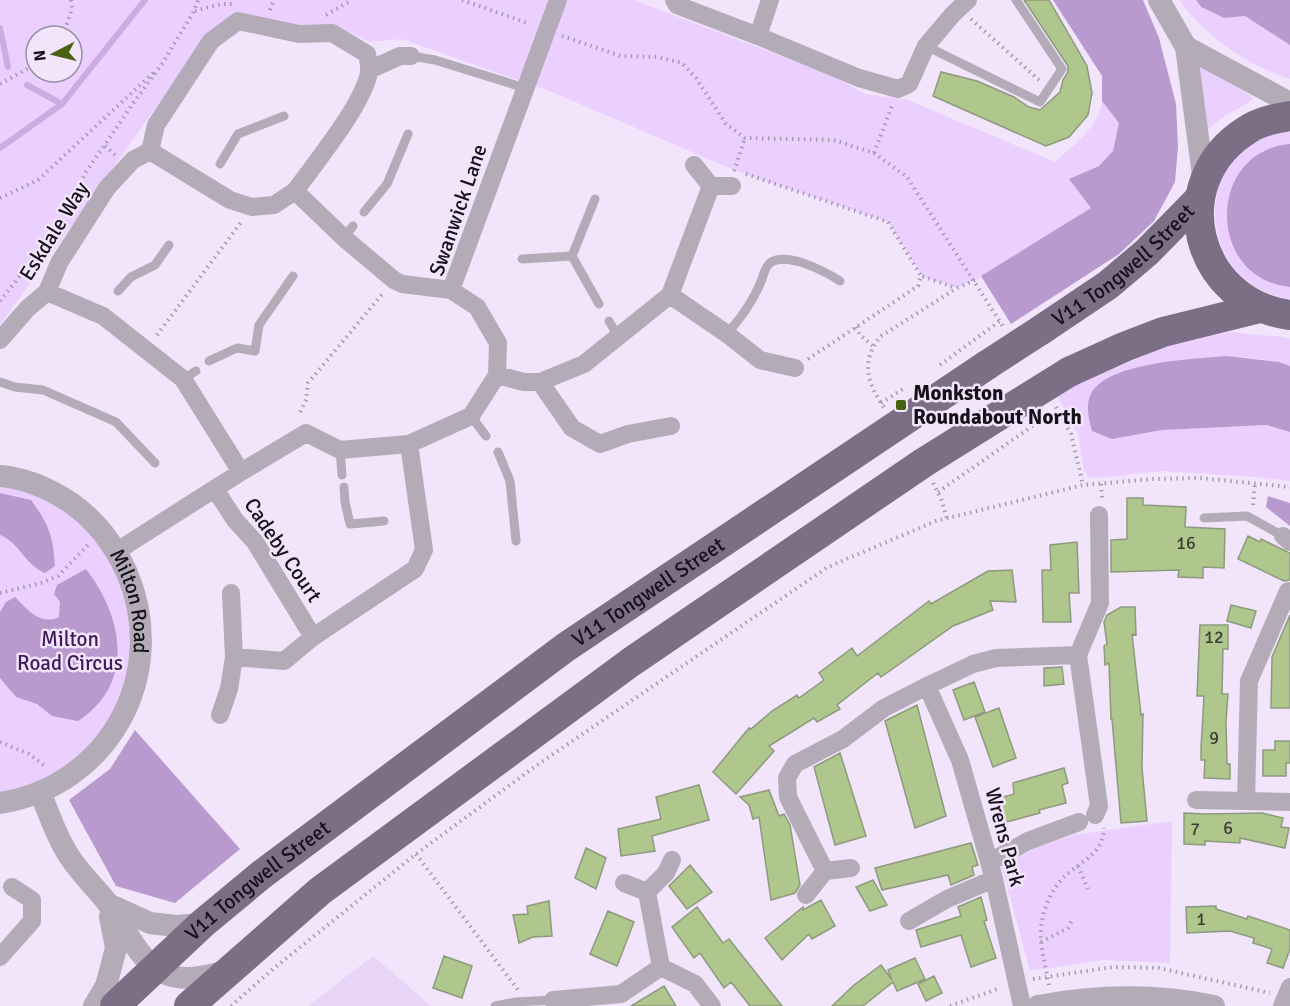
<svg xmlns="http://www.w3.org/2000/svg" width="1290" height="1006" font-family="Signika,sans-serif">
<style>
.built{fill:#e8d4f7}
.green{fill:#ebcfff;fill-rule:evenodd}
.forest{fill:#b99acf}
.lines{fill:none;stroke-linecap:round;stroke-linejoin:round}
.stream{stroke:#cbabe1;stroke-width:6}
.building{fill:#afc68d;stroke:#8e9a7e;stroke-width:1.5}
.path{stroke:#a59bad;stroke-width:4;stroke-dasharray:1.5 4.5;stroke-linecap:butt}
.service{stroke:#b3acb8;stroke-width:9}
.minor{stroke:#b3acb8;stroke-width:18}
.tertiary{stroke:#b3acb8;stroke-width:22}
.trunk{stroke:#7c6e85;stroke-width:30}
.trunk-bridge{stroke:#7c6e85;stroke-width:30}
.poi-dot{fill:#486212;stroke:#f1e4fb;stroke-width:2}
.labels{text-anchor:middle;stroke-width:5;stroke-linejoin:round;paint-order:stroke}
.number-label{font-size:18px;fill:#3c3e36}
.street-label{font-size:21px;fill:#151019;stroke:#f1e4fb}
.poi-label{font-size:21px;font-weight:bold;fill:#151019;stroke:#f1e4fb;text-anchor:start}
.park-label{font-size:21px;fill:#411958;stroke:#f1e4fb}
</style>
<rect width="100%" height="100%" fill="#f1e4fb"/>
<path class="built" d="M373 956 431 1006H308Z"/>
<path class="green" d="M0 0H634L833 76 865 94 908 100 1055 162C1072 147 1101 125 1102 101L1119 123 1113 151 1099 166 1069 179 1091 208 975 280 957 288 923 277 888 222 734 170 552 92 402 39 370 42 339 28 302 29 239 12 208 35 0 325ZM36 36H72V72H36Z
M1179 0H1196L1201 8 1224 18 1245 16 1290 45V79C1247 65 1206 37 1179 0Z
M1192 54 1254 99 1223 117 1207 130Z
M1290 129V144L1280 145V286L1290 287V299C1201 287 1187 162 1272 132 1277 130 1284 130 1290 129Z
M1229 332 1282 337 1290 339V366C1244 350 1197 359 1150 365L1112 439 1162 430 1267 425 1290 432V481L1255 477 1162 471 1097 478 1088 477 1084 470 1078 434 1057 395 1068 388 1170 345Z
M0 476 103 532 142 644 100 749 0 803Z
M1172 821 1170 963 1102 960 1030 971 1002 867 1039 846 1074 835Z"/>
<path class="forest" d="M1053 0H1143L1159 38 1176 104 1178 147 1175 182 1154 221 1119 254 1011 324 981 276 1091 208 1069 179 1099 166 1113 151 1119 123 1102 101V76Z
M1196 0H1290V45L1245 16 1224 18 1201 7Z
M1290 144V287C1206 279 1206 151 1290 144Z
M1227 356 1279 362 1290 366V432L1267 425 1162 430 1112 439 1092 431C1089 420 1085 405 1091 394 1107 362 1194 359 1227 356Z
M0 493 31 500C49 525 53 535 55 566L45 573C25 565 19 542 0 535Z
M1268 496 1290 503V526L1266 507Z
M86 569C123 617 136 683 78 721L52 716 37 704 16 697 0 678V612L6 602 15 597C27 609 40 626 59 617L60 602 54 594 57 585Z
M135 730 240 849 175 903 116 886 69 800 110 769Z"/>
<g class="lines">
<path class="stream" d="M0 28 8 67
M27 85 62 104
M0 148 62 104 145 0"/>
</g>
<path class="building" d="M1024 0H1049L1087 66 1092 93 1088 115 1069 137 1046 146 933 96 941 72 977 81 1014 97 1029 107 1040 110 1060 92 1063 80 1068 72V66Z
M1127 498H1143V505L1186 507 1185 527 1225 529 1224 568 1203 567V578L1178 577 1179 570 1111 572V540L1127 539Z
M1248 536 1260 542 1261 539 1290 553V580L1284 581 1238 559Z
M1077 542 1079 593H1069L1071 622H1043L1042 570H1051L1050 545Z
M1012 570 1016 602 990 601 993 610 953 626 881 677 878 673 837 705 840 709 817 722 814 718 769 746 774 751 736 794 713 772 749 728 751 729 772 711 797 695 799 698 824 680 819 673 852 648 857 656 929 601 931 604 988 571Z
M1231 605 1256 611 1251 628 1227 621Z
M1121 607H1135L1136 635 1132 634 1141 715 1143 714 1142 768 1147 821 1121 823 1112 719H1111L1109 663 1105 665 1104 646 1107 644 1104 622 1107 615Z
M1290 615V708H1271L1272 657Z
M1200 625H1228V649H1223L1222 694H1228L1226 721 1227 764H1230V779L1204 778 1205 760H1201V748L1204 696H1197Z
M1062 667 1064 684 1044 686V668Z
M974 682 985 712 964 720 953 690Z
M917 705 946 816 915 828 885 721Z
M999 708 1016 758 993 767 975 717Z
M1275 741H1290V763H1286V776H1263V750H1275Z
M840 753 866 836 835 845 814 767Z
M1064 768 1068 783 1062 785 1066 803 1039 810 1040 813 1003 823 996 799 1014 794 1013 783Z
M699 785 709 820 652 836 655 851 621 856 618 829 661 819 656 797Z
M769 790 779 816 784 814 790 825 800 885 795 893 771 900 759 817 753 819 749 805 740 797Z
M1184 813 1206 814 1262 813 1283 818 1281 827 1289 828 1285 848 1240 838V843L1205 841V845L1184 844Z
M971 843 978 865 972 867 974 875 951 885 948 875 882 890 875 868Z
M586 848 606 858 596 889 575 878Z
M690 865 712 892 687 909 669 886Z
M873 880 887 905 870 911 856 887Z
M981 897 987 920 984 921 996 958 971 967 961 935 921 947 916 930 961 916 958 907Z
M821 900 835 926 812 939 809 934 782 960 765 938 803 907V910Z
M549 901 552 936 533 937 519 943 513 915 528 914 527 906Z
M1216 906V909L1247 919 1248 916 1290 930V949L1283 968 1267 963 1272 949 1253 943 1254 938 1230 931 1187 933 1186 907Z
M697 907 723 943 729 939 782 1006H750L731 982 724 988 700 953 694 958 672 927Z
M608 911 634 922 617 966 590 954Z
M444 956 472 966 462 998 433 988Z
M915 958 925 979 897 991 893 982 863 1006H832L854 985 881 965 892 980 888 970Z
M934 976 942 993 926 1001 918 984Z
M664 986 676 1006H631Z"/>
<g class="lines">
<path class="path" d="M462 0 530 24
M270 10 274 0
M195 11 221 4H232
M326 15 352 0
M971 19 1039 80
M63 36 72 9 71 0
M562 36 621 56 657 57 682 63 696 78 726 124 745 138 833 140 874 153 907 177 1004 328
M0 84 36 64
M105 146 115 155
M874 153 892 106
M734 171 745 138
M746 174 888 222 921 276
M0 198 38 180 154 72
M59 226 86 172 134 102 162 64 194 11 198 0
M0 301 55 232
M856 327 860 335 873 346
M157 335 242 221
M808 359 918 286 921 276 956 288
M940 365 1000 321
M881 403 903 389
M884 407C867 383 860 361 881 336L957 288 975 280
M1056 407 1071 434 1083 485
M300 412 306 400 308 383 384 292
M933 483 942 501 947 519
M1101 484 1102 498
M938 492 1041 420
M1253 505 1255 484
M0 593 41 583 58 576 89 544
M0 742 29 754 45 766
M416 854 518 990
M1078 866 1088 889
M1041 942 1068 928 1073 918
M1033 979 1113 967 1159 968 1270 993
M1049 985C1045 962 1037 939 1043 916 1046 903 1053 889 1062 879 1079 861 1103 856 1104 828
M231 1006 273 969 416 854 540 763 828 567 936 521 1083 485 1153 479 1200 478 1290 487
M950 1006 1000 988"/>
<path class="service" d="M926 46 1040 102 1062 69 1016 0
M411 56 435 60 525 88
M220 164 238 134 284 116
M595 199 572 256 599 304
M364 212 387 184 408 134
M344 238 353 226
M522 259 572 256
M118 291 131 277 155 265 169 245
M609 321 618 336
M727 334C742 316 753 302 762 279 764 273 765 267 770 263 787 251 826 272 840 281
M209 361 237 348 255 351 259 325 293 276
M183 379 196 371
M0 382 15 387 43 390 116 422 155 463
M471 416 486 436
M340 450 342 475
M498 452 510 481 516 541
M344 487 345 502 350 524 384 521
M1204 518 1247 516 1283 536
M495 1006 515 1002 553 1000"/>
<path class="minor" d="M674 0 677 5 758 36 859 78 898 89 909 84 926 46 953 14 968 0
M758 36 770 0
M369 70 400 56H411
M694 165 711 186
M295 191 274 205 252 207 230 200 150 151 156 125 211 41 238 21 299 34 332 33 367 54C368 60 370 67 369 73 362 106 316 162 295 191L344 238 394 280 402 284 451 290
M47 292 103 316 183 379 241 472
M670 295 727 334 760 360 795 368
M0 340 28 308 47 292 59 263 107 188 133 160 150 151
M497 375 524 382H540L584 364 670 295 711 186H732
M540 382 572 428 600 444 628 434 671 426
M215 489 235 520 255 542 313 637
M1283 536 1290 542
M117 551 241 472 306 433 340 450 409 444 471 416 497 375 498 343 477 307 451 290 558 0
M1290 592 1288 591 1249 681 1246 801 1290 802
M231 593 234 657 284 661 313 637 415 569 424 550 409 444
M1078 655 1099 806 1095 815
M220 715 229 689 234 657
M1196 800 1246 801
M990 862 1028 841 1079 822
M825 871 788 797 787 778 795 764 843 739 884 708 927 686
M624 883 647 892
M806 895 825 871 851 868
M909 921 947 899 994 879
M0 957 32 921V900L12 887
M661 967 647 892 666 873 672 860
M553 1000 621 994 661 967 695 984 712 1006
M1022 1006 994 879 960 760 927 686 973 664 996 658 1078 655 1100 603 1099 515
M1282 1006 1290 987"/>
<g class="tertiary">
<path d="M1159 0 1186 47 1204 183"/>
<path d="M1186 47 1290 103"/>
<path id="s1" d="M0 476C26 478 50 489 71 503 97 521 114 544 127 573 170 674 109 786 0 803"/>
<path d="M40 792C48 811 55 833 66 851 76 869 93 885 106 901 121 921 140 963 163 973 184 982 204 977 226 971"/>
<path d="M108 904 150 923 176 926 202 924"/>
<path d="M94 1006 106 986 116 948 110 917"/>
<path d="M1038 1006C1097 995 1156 994 1214 1006"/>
</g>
<g class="trunk">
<path d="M1290 116C1275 119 1260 121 1247 130 1164 182 1195 303 1290 315"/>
<path id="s2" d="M1041 330 1108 285 1147 252 1199 199"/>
<path d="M1069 372 1124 347 1163 332 1260 308"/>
<path id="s3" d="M115 1006 202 924 261 875 566 647 987 365"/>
<path d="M189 1006 320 891 631 662 923 463 1011 408"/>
</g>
<path class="trunk-bridge" d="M987 365 1041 330
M1011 408 1069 372"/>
</g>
<rect class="poi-dot" x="895" y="399" width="12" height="12" rx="3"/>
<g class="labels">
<g class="number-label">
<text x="1186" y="549">16</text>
<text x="1214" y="643">12</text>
<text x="1214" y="744">9</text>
<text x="1228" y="834">6</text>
<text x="1195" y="835">7</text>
<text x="1201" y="925">1</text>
</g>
<g class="street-label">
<text transform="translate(458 210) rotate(-71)" y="7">Swanwick Lane</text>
<text transform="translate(54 231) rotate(-58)" y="7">Eskdale Way</text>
<text dy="7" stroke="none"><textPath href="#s2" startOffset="105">V11 Tongwell Street</textPath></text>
<text transform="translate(283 550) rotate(56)" y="7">Cadeby Court</text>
<text dy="7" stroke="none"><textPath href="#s3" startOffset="676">V11 Tongwell Street</textPath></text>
<text dy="7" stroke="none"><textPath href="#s1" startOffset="196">Milton Road</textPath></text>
<text transform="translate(1005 837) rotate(75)" y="7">Wrens Park</text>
<text dy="7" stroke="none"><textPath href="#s3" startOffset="190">V11 Tongwell Street</textPath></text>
</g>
<g class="poi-label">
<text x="913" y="400">Monkston<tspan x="913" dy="24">Roundabout North</tspan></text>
</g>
<g class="park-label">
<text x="70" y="646">Milton<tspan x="70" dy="24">Road Circus</tspan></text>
</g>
</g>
<g transform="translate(54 54) rotate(263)"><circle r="28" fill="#f1e4fb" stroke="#998fa1" stroke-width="1.5"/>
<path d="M0-4.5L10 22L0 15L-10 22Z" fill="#486212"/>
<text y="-9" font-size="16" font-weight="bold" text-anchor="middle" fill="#151019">N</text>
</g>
</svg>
